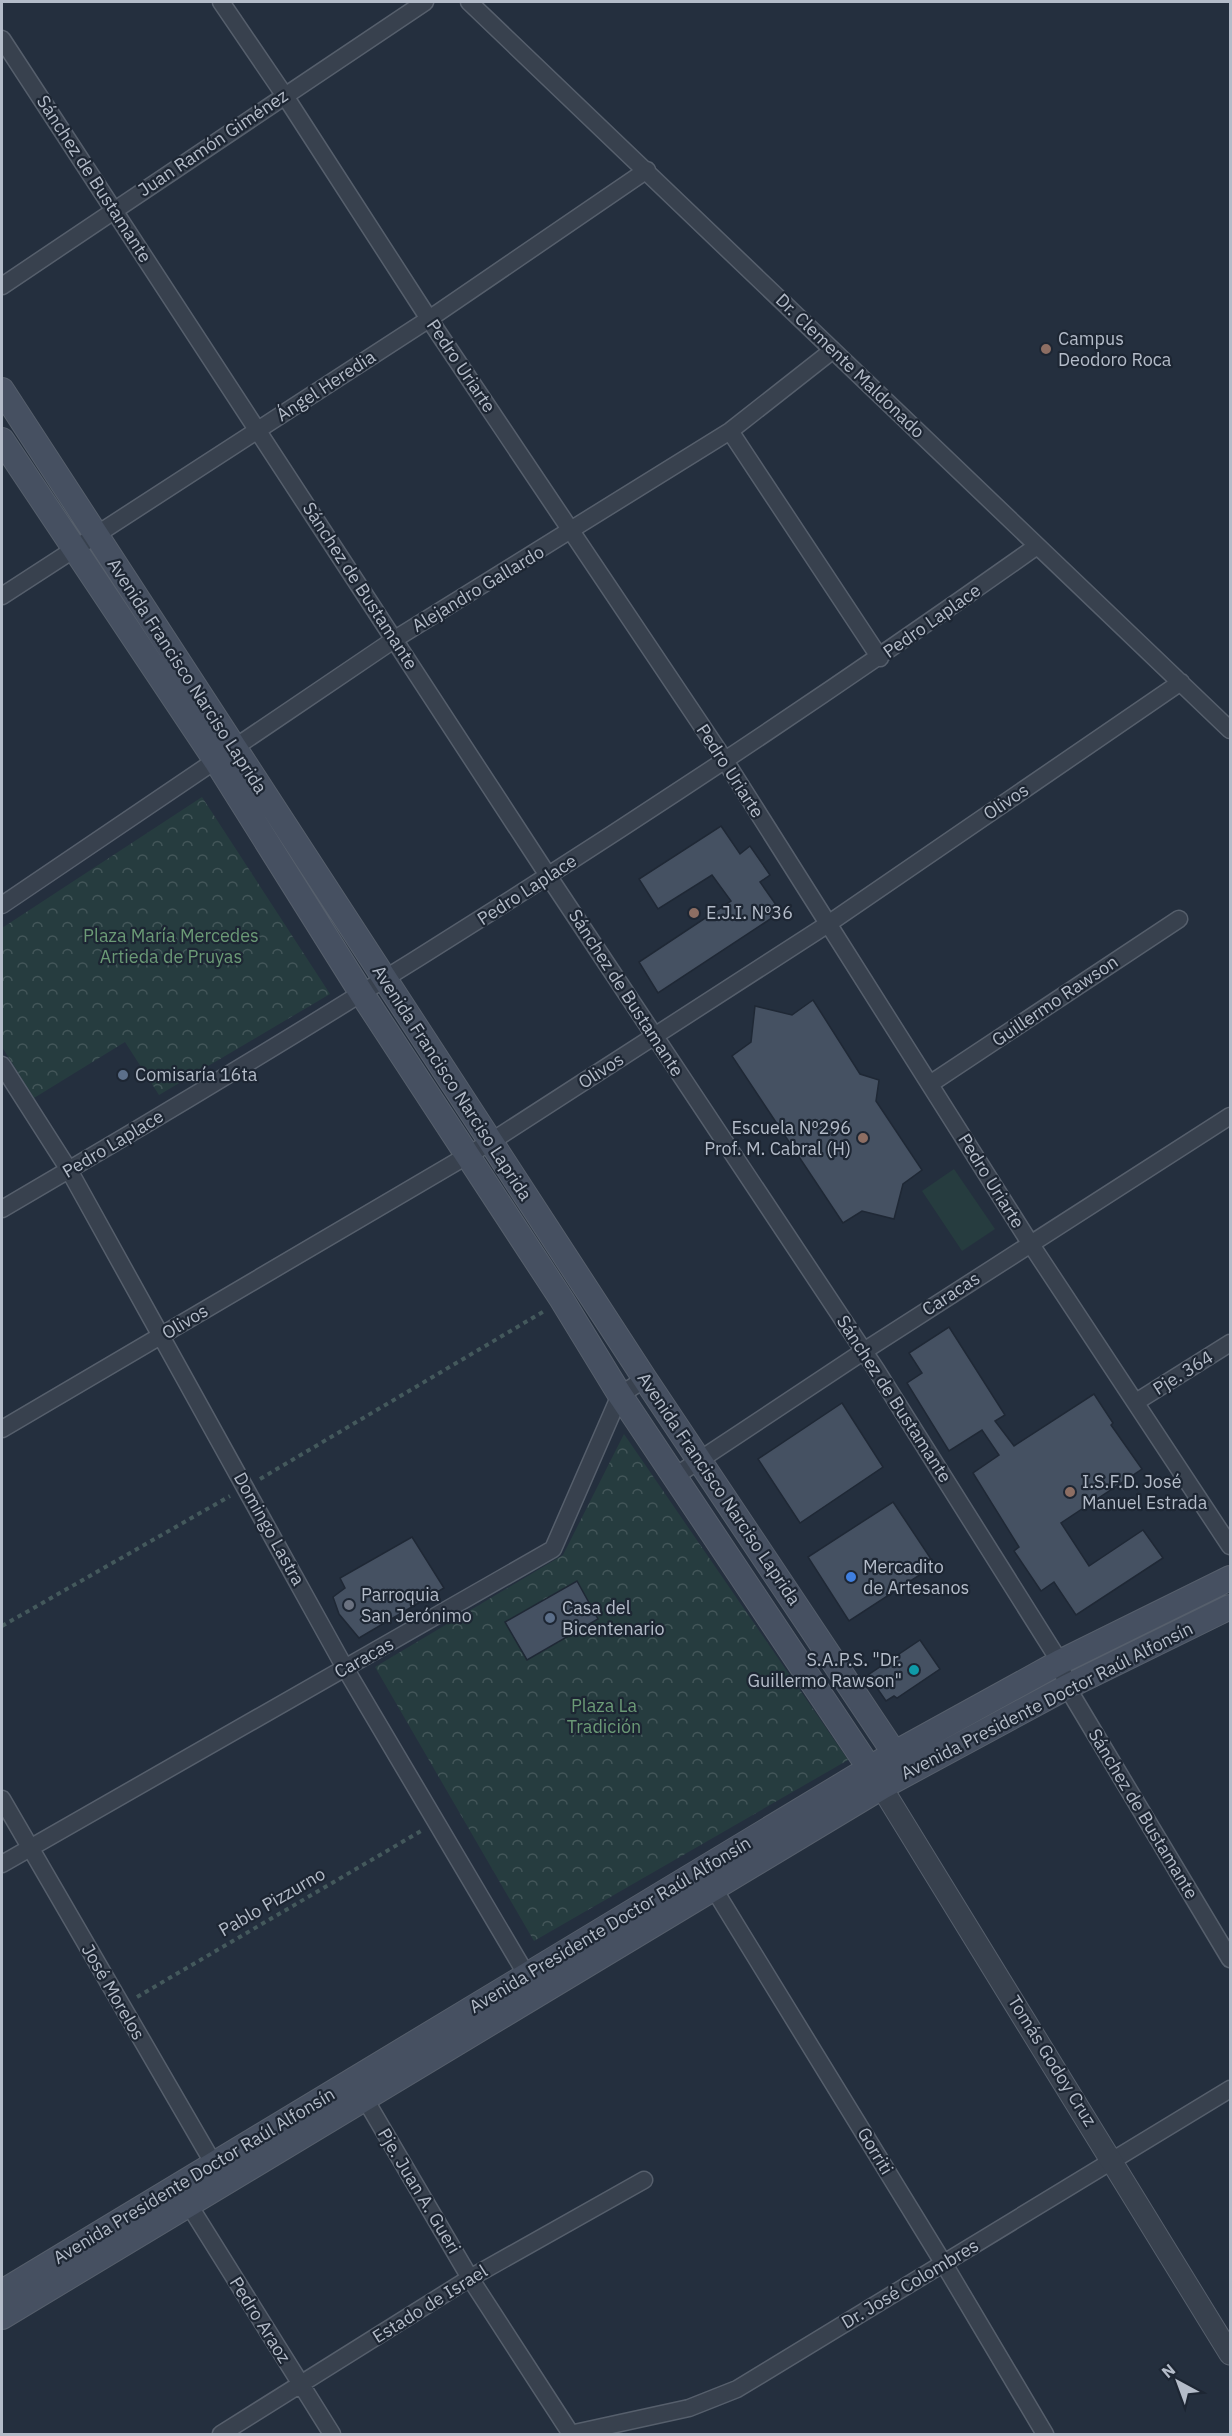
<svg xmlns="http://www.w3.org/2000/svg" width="1232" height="2436" font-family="'IBM Plex Sans',sans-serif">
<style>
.grass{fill:#263c3f}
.park{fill:url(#park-crowns)}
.building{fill:#455162;stroke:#1f2835;stroke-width:1.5}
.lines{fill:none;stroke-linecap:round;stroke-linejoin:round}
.minor-casing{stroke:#565f6c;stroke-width:19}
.tertiary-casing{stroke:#565f6c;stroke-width:23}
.secondary-casing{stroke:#565f6c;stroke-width:26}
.path{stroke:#44595c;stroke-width:4;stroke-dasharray:4.5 4.5;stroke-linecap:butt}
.minor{stroke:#38414e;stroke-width:16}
.tertiary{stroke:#38414e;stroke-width:21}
.secondary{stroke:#465061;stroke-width:24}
.education-dot{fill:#8d6e63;stroke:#1d2633;stroke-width:2}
.service-dot{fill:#5c6f8a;stroke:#1d2633;stroke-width:2}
.shop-dot{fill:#3f7fe0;stroke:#1d2633;stroke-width:2}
.worship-dot{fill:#6b7280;stroke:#1d2633;stroke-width:2}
.culture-dot{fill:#0f9aa8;stroke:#1d2633;stroke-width:2}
.labels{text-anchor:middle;stroke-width:4.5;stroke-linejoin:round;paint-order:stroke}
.street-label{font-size:18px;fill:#b4bcc9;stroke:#1d2633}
.poi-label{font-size:18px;fill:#b4bcc9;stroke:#1d2633;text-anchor:start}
.park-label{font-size:18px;fill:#6b9a76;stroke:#1d2633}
</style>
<defs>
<pattern id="park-crowns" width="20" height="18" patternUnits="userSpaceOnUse" patternTransform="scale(1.5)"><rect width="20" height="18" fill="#263c3f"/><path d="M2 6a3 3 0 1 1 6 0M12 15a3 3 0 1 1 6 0" fill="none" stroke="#435659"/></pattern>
</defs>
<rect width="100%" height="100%" fill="#242f3e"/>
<path class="grass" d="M954 1169 995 1229 962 1251 922 1191Z"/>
<path class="park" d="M202 797 330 994 159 1095 125 1042 34 1098 2 1047V928Z
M624 1434 848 1760 534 1941 375 1667 563 1555Z"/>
<path class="building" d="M721 826 740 854 750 846 770 875 760 882 781 912 658 993 639 962 731 901 712 875 658 909 639 879Z
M813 1000 860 1074 879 1080 876 1101 922 1170 903 1184 894 1219 862 1211 843 1223 732 1056 751 1042 755 1006 792 1015Z
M949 1327 1005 1415 995 1421 1014 1446 1094 1394 1113 1423 1111 1425 1142 1469 1061 1523 1089 1566 1143 1530 1163 1558 1076 1615 1054 1582 1041 1591 1014 1551 1019 1547 973 1473 999 1455 982 1430 949 1451 907 1383 922 1373 909 1353Z
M842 1403 883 1467 800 1523 758 1459Z
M893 1502 935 1565 849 1621 808 1557Z
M412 1537 444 1588 359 1638 339 1614 333 1597 345 1588 340 1578Z
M577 1581 598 1619 527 1660 505 1622Z
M920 1640 940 1669 897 1698 894 1696 886 1701 868 1675Z"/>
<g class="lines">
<defs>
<path id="minor" d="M221 2 285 96 429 319 724 759 1030 1243 1230 1546
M469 2 1230 730
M2 39 549 877 877 1371 1060 1662 1067 1687 1230 1959
M2 286 425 2
M730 431 880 658
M2 596 429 319 647 170
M2 905 395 639 730 431 833 350
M2 1065 69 1170 345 1668 532 1984
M930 1084 1179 919
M2 1209C356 1003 703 783 1037 546
M1136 1402 1230 1343
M2 1429 492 1141 828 924 1181 682
M674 1477 864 1351 1230 1116
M2 1799 219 2173
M2 1864 553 1549 620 1395 645 1379
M709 1881 944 2264 1045 2434
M365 2099 470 2278 571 2434
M189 2205 332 2434
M221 2434 470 2278 644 2180
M570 2434 689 2408 737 2389 1230 2089"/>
<path id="tertiary" d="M874 1775 1230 2354"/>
<path id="secondary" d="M2 390 645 1379 907 1772
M2 440 216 761 362 994 562 1300 620 1395 870 1769
M2 2292 895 1753 1060 1662 1230 1578
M2 2317 882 1787 1067 1687 1230 1607"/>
</defs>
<use href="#minor" class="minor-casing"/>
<use href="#tertiary" class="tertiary-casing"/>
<use href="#secondary" class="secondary-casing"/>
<path class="path" d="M260 1479 546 1310
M2 1626 230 1496
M137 1997 421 1831"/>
<use href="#minor" class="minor"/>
<use href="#tertiary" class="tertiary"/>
<use href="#secondary" class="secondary"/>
</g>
<g class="education-dot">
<circle cx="1046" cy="349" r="6"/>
<circle cx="694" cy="913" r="6"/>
<circle cx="863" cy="1138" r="6"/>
<circle cx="1070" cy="1492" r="6"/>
</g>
<g class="service-dot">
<circle cx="123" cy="1075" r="6"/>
<circle cx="550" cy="1618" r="6"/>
</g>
<circle class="shop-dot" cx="851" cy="1577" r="6"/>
<circle class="worship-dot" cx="349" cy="1605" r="6"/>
<circle class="culture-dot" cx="914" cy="1670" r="6"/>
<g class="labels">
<g class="street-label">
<text transform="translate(213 143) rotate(-34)" y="6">Juan Ramón Giménez</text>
<text transform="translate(94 179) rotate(57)" y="6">Sánchez de Bustamante</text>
<text transform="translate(461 366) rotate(56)" y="6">Pedro Uriarte</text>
<text transform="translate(850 366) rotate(44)" y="6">Dr. Clemente Maldonado</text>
<text transform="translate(326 386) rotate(-33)" y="6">Ángel Heredia</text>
<text transform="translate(360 586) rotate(57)" y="6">Sánchez de Bustamante</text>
<text transform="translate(478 589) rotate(-31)" y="6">Alejandro Gallardo</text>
<text transform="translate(932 621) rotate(-35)" y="6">Pedro Laplace</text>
<text transform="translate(187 676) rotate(57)" y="6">Avenida Francisco Narciso Laprida</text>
<text transform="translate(730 771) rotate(57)" y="6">Pedro Uriarte</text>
<text transform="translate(1006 802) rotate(-34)" y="6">Olivos</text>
<text transform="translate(527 890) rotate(-33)" y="6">Pedro Laplace</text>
<text transform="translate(626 993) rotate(57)" y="6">Sánchez de Bustamante</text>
<text transform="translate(1055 1001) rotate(-34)" y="6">Guillermo Rawson</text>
<text transform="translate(601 1071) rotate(-33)" y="6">Olivos</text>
<text transform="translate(452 1083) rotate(57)" y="6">Avenida Francisco Narciso Laprida</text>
<text transform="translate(113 1144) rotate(-31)" y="6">Pedro Laplace</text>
<text transform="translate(991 1181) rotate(58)" y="6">Pedro Uriarte</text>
<text transform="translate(951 1294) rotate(-33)" y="6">Caracas</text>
<text transform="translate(185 1322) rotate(-31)" y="6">Olivos</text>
<text transform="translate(1183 1373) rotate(-32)" y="6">Pje. 364</text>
<text transform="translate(894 1399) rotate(57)" y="6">Sánchez de Bustamante</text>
<text transform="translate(719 1489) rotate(56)" y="6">Avenida Francisco Narciso Laprida</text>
<text transform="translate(269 1529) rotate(61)" y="6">Domingo Lastra</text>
<text transform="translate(364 1658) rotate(-29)" y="6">Caracas</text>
<text transform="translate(1047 1701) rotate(-27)" y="6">Avenida Presidente Doctor Raúl Alfonsín</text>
<text transform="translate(1143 1814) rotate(59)" y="6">Sánchez de Bustamante</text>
<text transform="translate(272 1902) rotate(-30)" y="6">Pablo Pizzurno</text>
<text transform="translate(610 1925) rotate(-31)" y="6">Avenida Presidente Doctor Raúl Alfonsín</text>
<text transform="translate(113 1992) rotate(60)" y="6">José Morelos</text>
<text transform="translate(1052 2061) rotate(58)" y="6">Tomás Godoy Cruz</text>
<text transform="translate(875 2151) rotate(59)" y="6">Gorriti</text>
<text transform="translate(194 2176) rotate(-31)" y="6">Avenida Presidente Doctor Raúl Alfonsín</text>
<text transform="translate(419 2191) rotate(59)" y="6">Pje. Juan A. Gueri</text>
<text transform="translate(910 2284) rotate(-31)" y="6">Dr. José Colombres</text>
<text transform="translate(430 2304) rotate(-32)" y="6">Estado de Israel</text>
<text transform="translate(260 2320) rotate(58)" y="6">Pedro Araoz</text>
</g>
<g class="poi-label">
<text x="1058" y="345">Campus<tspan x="1058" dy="21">Deodoro Roca</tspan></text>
<text x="706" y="919">E.J.I. Nº36</text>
<text x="135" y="1081">Comisaría 16ta</text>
<text x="851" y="1134" text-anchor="end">Escuela Nº296<tspan x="851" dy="21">Prof. M. Cabral (H)</tspan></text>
<text x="1082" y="1488">I.S.F.D. José<tspan x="1082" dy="21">Manuel Estrada</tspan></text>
<text x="863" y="1573">Mercadito<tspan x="863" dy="21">de Artesanos</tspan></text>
<text x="361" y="1601">Parroquia<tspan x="361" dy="21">San Jerónimo</tspan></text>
<text x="562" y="1614">Casa del<tspan x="562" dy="21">Bicentenario</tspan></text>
<text x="902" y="1666" text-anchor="end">S.A.P.S. "Dr.<tspan x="902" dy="21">Guillermo Rawson"</tspan></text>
</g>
<g class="park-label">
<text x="171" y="942">Plaza María Mercedes<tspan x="171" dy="21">Artieda de Pruyas</tspan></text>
<text x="604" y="1712">Plaza La<tspan x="604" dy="21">Tradición</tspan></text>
</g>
</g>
<rect width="1232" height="2436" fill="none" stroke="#b4bcc9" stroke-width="6"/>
<g transform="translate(1178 2382) rotate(319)" stroke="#1d2633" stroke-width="4.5" paint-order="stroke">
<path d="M0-4.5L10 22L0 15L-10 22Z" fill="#b4bcc9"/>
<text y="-9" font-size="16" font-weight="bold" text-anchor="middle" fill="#b4bcc9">N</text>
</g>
</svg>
